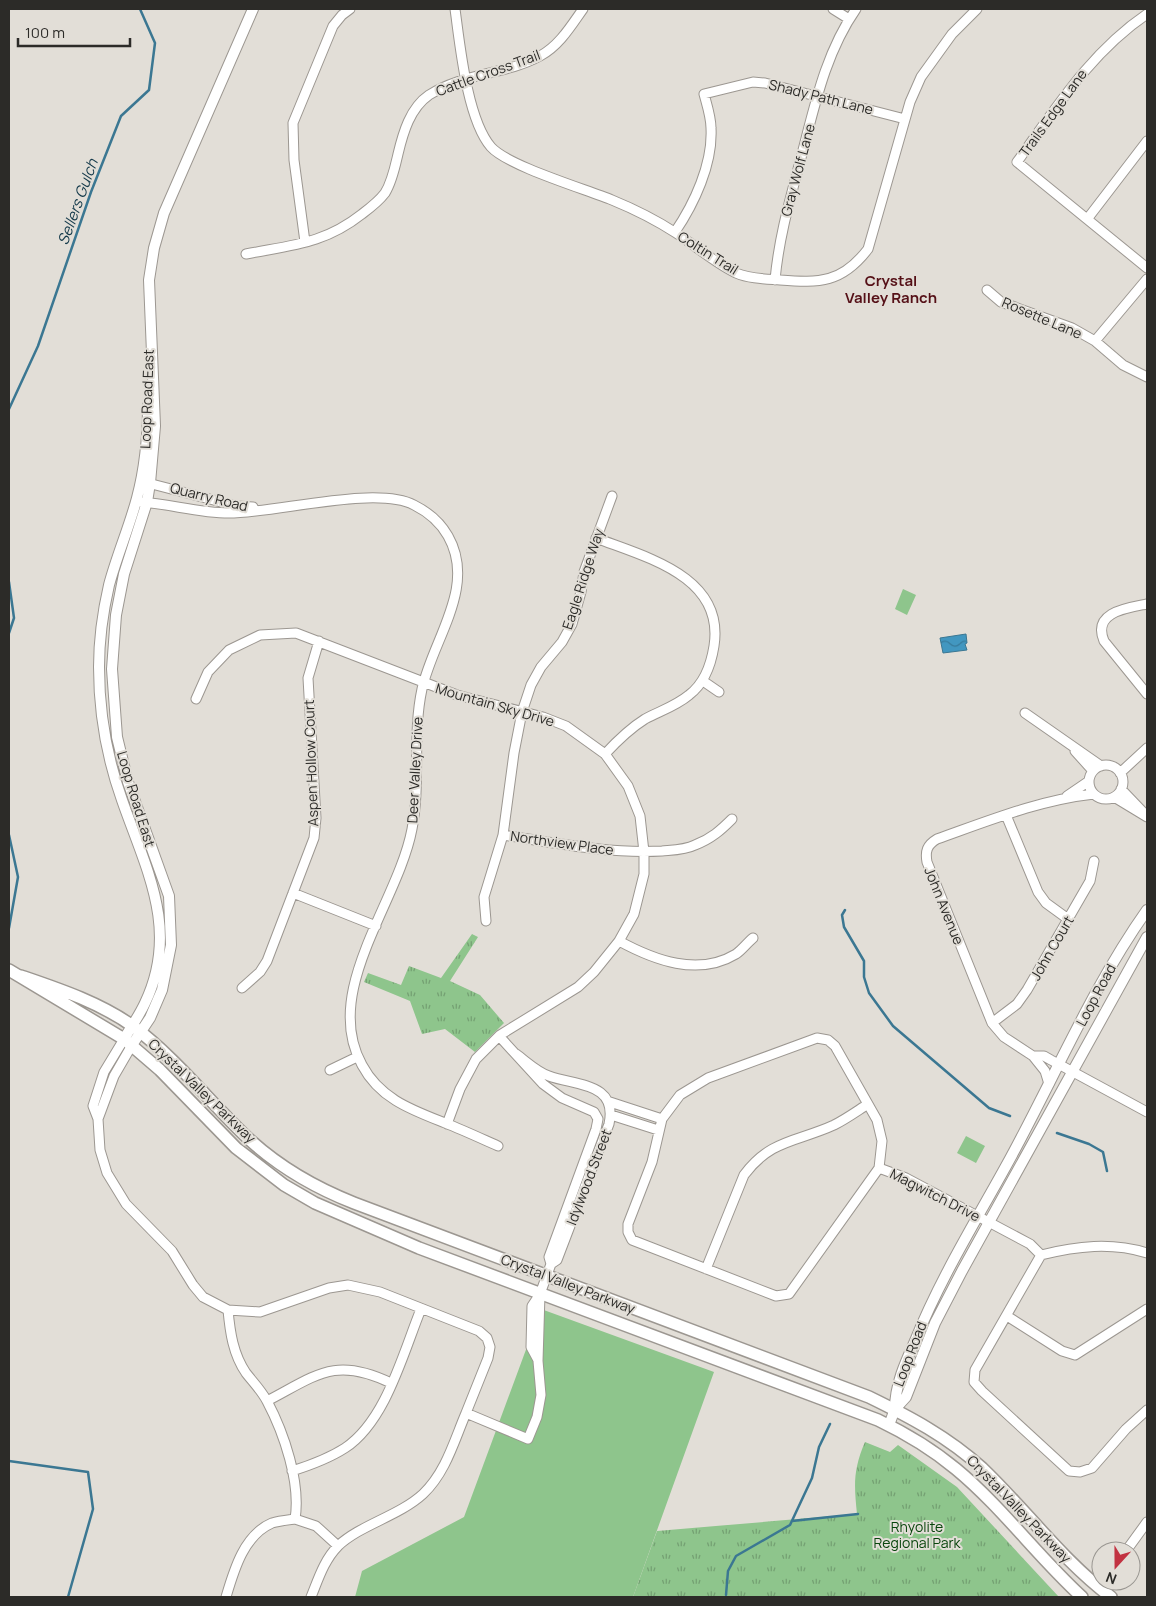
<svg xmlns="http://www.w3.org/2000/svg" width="1156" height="1606" font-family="Manrope,sans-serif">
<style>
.grass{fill:#8ec58c}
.park{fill:url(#park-tufts)}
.water{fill:url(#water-waves);stroke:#3b7792}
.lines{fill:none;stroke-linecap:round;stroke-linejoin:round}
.stream{stroke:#3b7792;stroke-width:2.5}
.minor-casing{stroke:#9c9791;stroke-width:11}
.tertiary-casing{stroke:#9c9791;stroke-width:12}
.secondary-casing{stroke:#9c9791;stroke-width:14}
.minor{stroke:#fff;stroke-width:9}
.tertiary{stroke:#fff;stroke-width:10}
.secondary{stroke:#fff;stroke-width:11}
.labels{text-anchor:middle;stroke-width:4;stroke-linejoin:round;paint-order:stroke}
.street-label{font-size:14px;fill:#2c2b28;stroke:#e2ded7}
.park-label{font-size:14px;fill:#08450c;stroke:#e2ded7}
.water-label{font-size:15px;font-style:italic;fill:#123849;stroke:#e2ded7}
.neighbourhood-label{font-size:15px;font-weight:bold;fill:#551017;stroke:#e2ded7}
</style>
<defs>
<pattern id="park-tufts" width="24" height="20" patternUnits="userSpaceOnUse" patternTransform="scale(1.25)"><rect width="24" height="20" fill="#8ec58c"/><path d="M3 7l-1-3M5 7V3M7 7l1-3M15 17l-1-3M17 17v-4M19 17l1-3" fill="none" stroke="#74a072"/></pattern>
<pattern id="water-waves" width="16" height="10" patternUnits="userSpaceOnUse" patternTransform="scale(1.25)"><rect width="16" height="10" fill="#4297c0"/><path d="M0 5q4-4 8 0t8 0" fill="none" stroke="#377b9c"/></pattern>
</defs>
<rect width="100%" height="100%" fill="#e2ded7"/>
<path class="grass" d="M903 589 916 595 907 615 895 609Z
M966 1136 985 1146 976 1163 957 1153Z
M541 1309 714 1372 633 1597H355L362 1571 464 1517Z"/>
<path class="park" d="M472 934 478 937 450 981 480 995 504 1023 475 1052 445 1029 422 1034 410 1001 364 982 368 973 401 985 409 966 441 978Z
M865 1442 890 1452 898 1445 957 1487 1059 1597H633L657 1531 857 1514C854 1485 853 1470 865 1442Z"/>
<path class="water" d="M966 634 967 643 965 644 967 650 943 653 940 638Z"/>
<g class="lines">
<path class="stream" d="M9 409 38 346 91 192 121 116 149 90 155 43 140 9
M9 582 14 618 9 633
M9 835 18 877 9 928
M845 910 842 915 844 927 864 961V977L869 993 893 1026 989 1108 1010 1116
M1057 1133 1089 1144 1103 1152 1107 1171
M9 1461 88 1472 93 1509 68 1597
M792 1521 858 1514
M726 1595 728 1571 736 1556 790 1525 812 1478 819 1447 830 1424"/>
<defs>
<path id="minor" d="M455 9C460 45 467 119 491 147 508 166 585 189 612 200 634 209 656 220 676 233 696 246 715 263 736 273 750 279 766 279 780 280 820 283 842 283 868 249L910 102 921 77 952 34 977 9
M833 9 849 19
M1147 14C1091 52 1056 108 1017 162L1147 268
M1088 218 1147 141
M675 232C694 204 713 164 711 128 711 117 707 105 704 94L753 82 765 83 905 119
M305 242 294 160 293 123 333 26 342 15 350 9
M246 254C292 245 324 244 362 214 370 208 379 201 385 193 392 182 395 167 398 154 403 133 410 108 429 95 463 73 505 75 540 56 559 46 571 26 583 9
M775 280C779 236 791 196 802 154 815 104 826 52 856 9
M987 290 1001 302 1072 328 1095 341 1123 365 1147 377
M1095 341 1147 279
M144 482 237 506 253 507
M141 502C170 504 199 513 229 513 276 513 376 485 414 505 428 512 440 522 448 536 477 587 433 639 422 689 412 735 421 783 412 829 398 903 321 991 362 1065 380 1099 412 1110 445 1123 463 1130 480 1138 498 1146
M596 538C645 557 725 576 714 646 711 665 705 683 689 695 676 706 660 711 645 719 629 729 618 740 605 754
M1147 604C1127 608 1092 612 1104 641L1147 694
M703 681 719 692
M196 699 208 672 229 650 260 635 296 633 457 695 543 717 566 726 605 754 628 786 640 816 644 852V874L634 914 619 941 594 972 578 987 500 1035 476 1059 460 1089 447 1124
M1025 713 1101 766
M1075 751 1093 771
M1089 782a17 17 0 1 1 34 0a17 17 0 1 1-34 0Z
M1120 773 1147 748
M1121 789 1144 813
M1067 796 1089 781
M1114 797 1147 817
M1006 815 1038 892 1046 903 1068 919
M503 835C556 843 608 854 662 851 673 850 685 850 695 845 711 839 721 830 732 819
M293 893 376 926
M486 921 484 897 503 835 514 753 522 712 531 685 541 667 562 642 572 624 581 592 584 572 612 496
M619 941C654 960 698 977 736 954 742 950 747 943 753 938
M242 988 260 972 267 961 314 838 316 818 308 678 319 641
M992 1023 1017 1004 1027 990 1090 881 1094 861
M499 1036 543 1084 562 1098 594 1112 598 1119 596 1129 549 1257 551 1264
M817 1038 828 1040 835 1046 877 1120 882 1141 879 1168 789 1294 776 1296 632 1240 628 1232V1224L652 1162 662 1119 680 1095 708 1078Z
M124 1039 104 1072 93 1106 98 1119 100 1150 107 1173 126 1204 172 1251 193 1285 203 1297 228 1310C230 1332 233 1354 246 1373 253 1382 261 1390 267 1401 284 1433 301 1483 295 1519 288 1520 279 1521 272 1523 244 1535 234 1570 226 1597
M516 1054C527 1062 537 1072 549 1076 576 1086 618 1082 609 1124L557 1260 551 1264 540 1294 532 1306 531 1347 538 1360
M1033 1056 1004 1037 992 1023 927 862C925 851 927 845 937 839 988 821 1039 800 1094 794
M330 1070 357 1057
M1049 1084 1045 1071 1033 1056H1044L1051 1060 1147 1112
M610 1102 662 1119
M611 1115 658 1130
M98 1119 114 1076 132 1045
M879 1168 906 1178 1030 1244 1041 1255
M1147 1253C1111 1242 1077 1246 1041 1255L975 1370 974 1382 982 1391 1069 1471 1080 1472 1092 1468 1126 1429 1147 1410
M706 1269 744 1175C771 1139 797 1142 834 1125 846 1119 857 1111 868 1104
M228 1310 260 1312 329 1288 348 1285 380 1292 479 1331 487 1338 490 1347 488 1358 466 1413 528 1439 537 1417 541 1395 538 1361 540 1294
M1007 1316 1062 1351 1075 1355 1147 1309
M267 1401C317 1375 335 1356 391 1383
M292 1471C311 1465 328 1459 345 1448 386 1421 403 1353 421 1309
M295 1519 316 1526 338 1546
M1126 1551 1147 1522
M311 1597C318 1580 324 1560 338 1546 360 1525 399 1516 423 1494 446 1472 454 1441 466 1413"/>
<path id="tertiary" d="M124 1039C131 1027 139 1016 145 1003 180 930 146 869 122 800 107 758 99 712 99 667 99 640 103 611 109 585 117 555 129 528 137 498 145 468 148 437 148 405
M132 1045 150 1018 162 990 171 945 169 896 128 782 117 737 112 669 116 615 124 574 147 502 150 483 155 426 149 280 154 248 164 213 253 9
M895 1409C895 1385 905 1363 915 1341 940 1279 974 1224 1006 1166 1053 1081 1091 989 1147 910
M889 1425 895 1409 906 1397 935 1323 962 1271 1147 937"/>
<path id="secondary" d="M9 970 124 1039 160 1070 236 1148 284 1185 315 1203 419 1248 878 1420C905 1433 932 1449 956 1469 1002 1507 1038 1557 1082 1597
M21 976C59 989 101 1003 134 1027 178 1060 211 1104 251 1141 281 1168 316 1188 354 1203L869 1397C910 1417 948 1437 982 1468 1026 1510 1062 1560 1111 1597"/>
</defs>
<use href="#minor" class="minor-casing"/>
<use href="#tertiary" class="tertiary-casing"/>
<use href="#secondary" class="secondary-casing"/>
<use href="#minor" class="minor"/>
<use href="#tertiary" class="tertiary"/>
<use href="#secondary" class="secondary"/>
</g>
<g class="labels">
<g class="street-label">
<text transform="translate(488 73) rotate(-20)" y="5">Cattle Cross Trail</text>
<text transform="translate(821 97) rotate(14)" y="5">Shady Path Lane</text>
<text transform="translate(1053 113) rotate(-54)" y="5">Trails Edge Lane</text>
<text transform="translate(798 170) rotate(-75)" y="5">Gray Wolf Lane</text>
<text transform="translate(708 253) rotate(32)" y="5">Coltin Trail</text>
<text transform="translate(1042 318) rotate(23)" y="5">Rosette Lane</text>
<text transform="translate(147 399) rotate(-88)" y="5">Loop Road East</text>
<text transform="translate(209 497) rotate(14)" y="5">Quarry Road</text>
<text transform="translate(583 579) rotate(-72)" y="5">Eagle Ridge Way</text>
<text transform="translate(495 705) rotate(16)" y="5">Mountain Sky Drive</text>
<text transform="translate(311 763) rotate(-92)" y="5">Aspen Hollow Court</text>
<text transform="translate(415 770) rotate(-87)" y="5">Deer Valley Drive</text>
<text transform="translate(136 799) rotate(73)" y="5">Loop Road East</text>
<text transform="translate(562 843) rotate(8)" y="5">Northview Place</text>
<text transform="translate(944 906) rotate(68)" y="5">John Avenue</text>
<text transform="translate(1052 948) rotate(-60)" y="5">John Court</text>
<text transform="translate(1096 995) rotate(-62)" y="5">Loop Road</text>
<text transform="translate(202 1091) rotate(44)" y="5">Crystal Valley Parkway</text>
<text transform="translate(589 1177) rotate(-69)" y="5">Idylwood Street</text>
<text transform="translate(935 1195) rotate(27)" y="5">Magwitch Drive</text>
<text transform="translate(568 1284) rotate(21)" y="5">Crystal Valley Parkway</text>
<text transform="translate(910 1354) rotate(-69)" y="5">Loop Road</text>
<text transform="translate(1019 1509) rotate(46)" y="5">Crystal Valley Parkway</text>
</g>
<g class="park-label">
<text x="917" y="1532">Rhyolite<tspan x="917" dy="16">Regional Park</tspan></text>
</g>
<g class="water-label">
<text transform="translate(78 202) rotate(-70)" y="5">Sellers Gulch</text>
</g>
<g class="neighbourhood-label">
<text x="891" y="286">Crystal<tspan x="891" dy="17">Valley Ranch</tspan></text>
</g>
</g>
<rect width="1156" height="1606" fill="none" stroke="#2c2b28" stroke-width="20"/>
<g transform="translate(1116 1566) rotate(201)"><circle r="24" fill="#e2ded7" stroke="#999691"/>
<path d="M0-4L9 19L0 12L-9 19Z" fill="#c23241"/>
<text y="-8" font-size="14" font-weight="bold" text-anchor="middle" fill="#2c2b28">N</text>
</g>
<path d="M18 38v8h112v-8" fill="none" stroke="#2c2b28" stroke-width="2.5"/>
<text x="25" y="38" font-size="15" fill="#2c2b28" stroke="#e2ded7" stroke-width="4" paint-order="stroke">100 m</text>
</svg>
